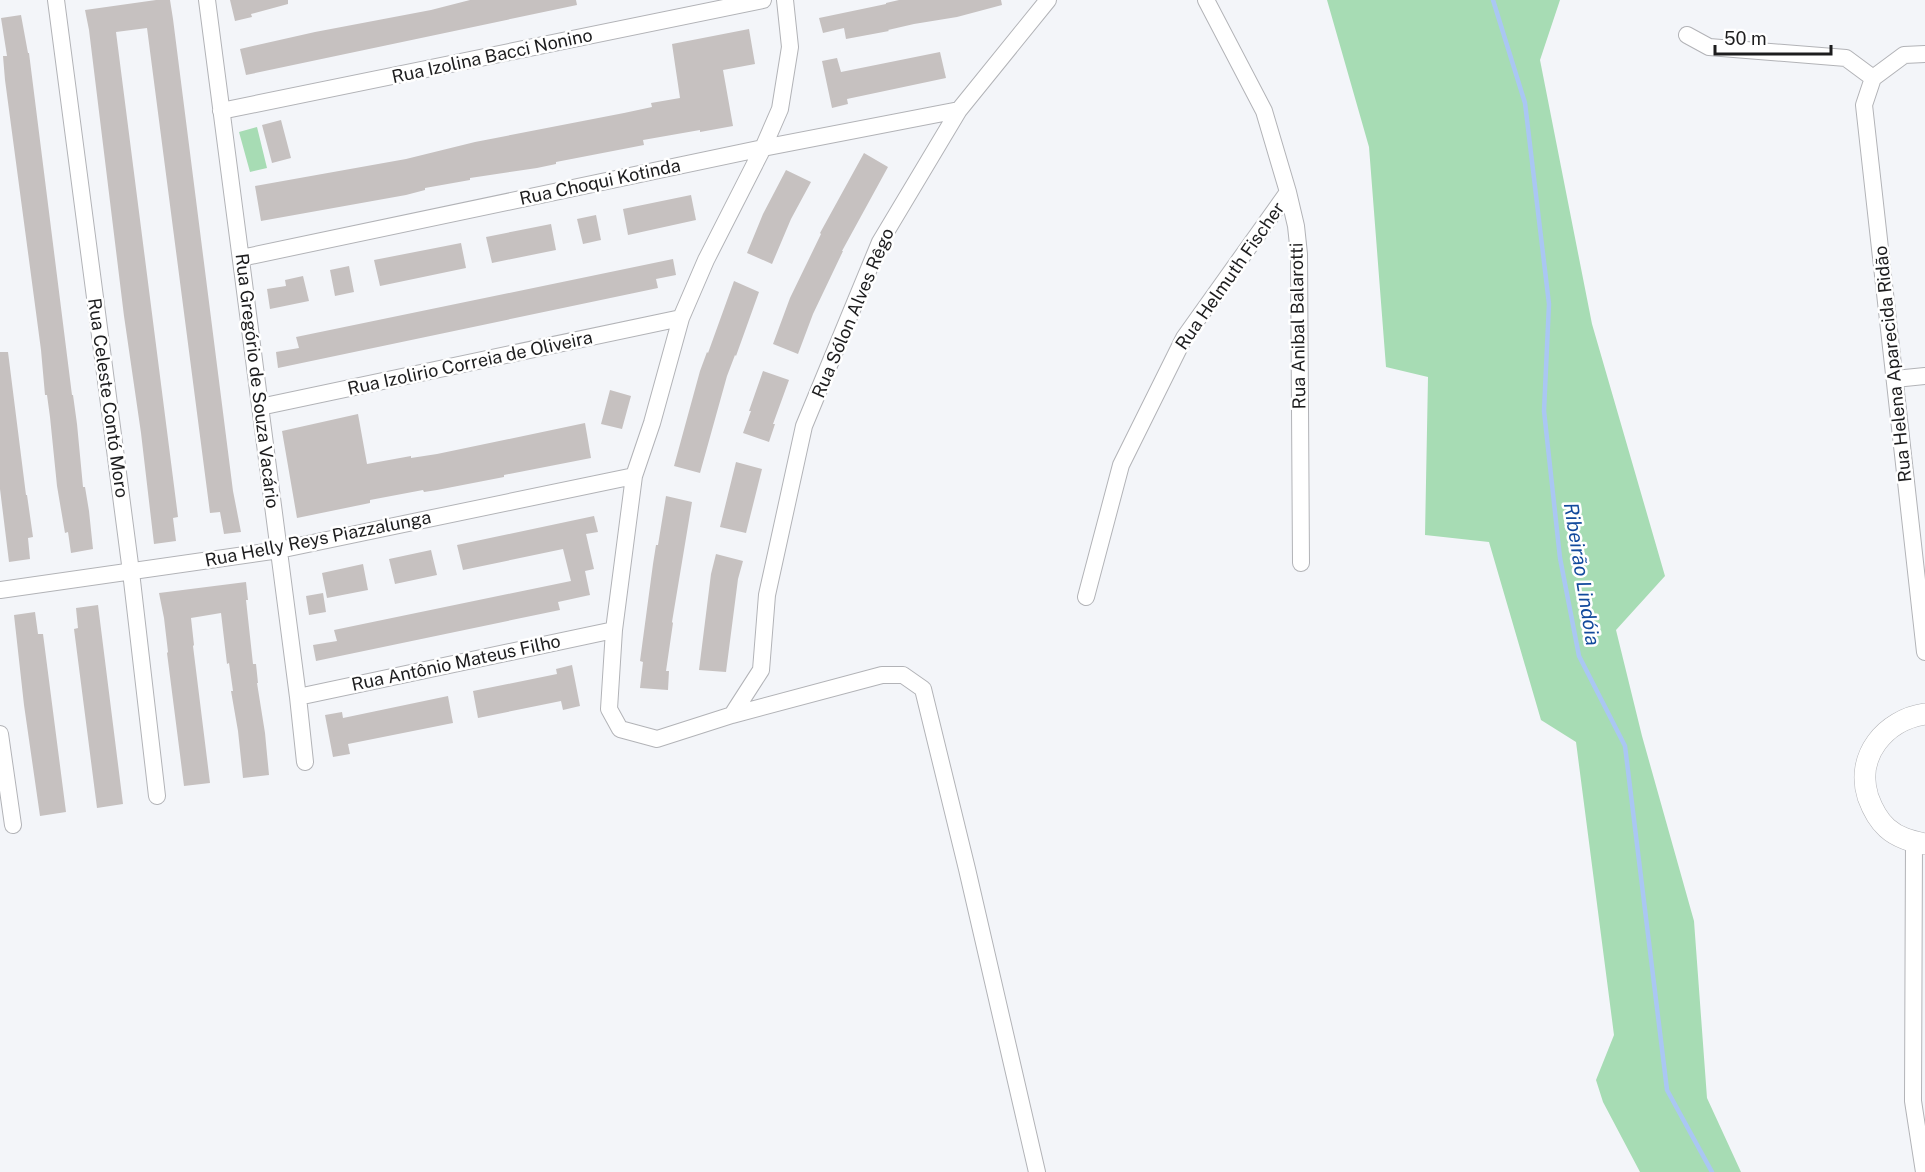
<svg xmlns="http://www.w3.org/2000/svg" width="1925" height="1172" font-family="'Public Sans',sans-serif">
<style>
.green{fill:#a7dcb4}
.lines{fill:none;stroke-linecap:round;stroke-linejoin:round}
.stream{stroke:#aac7f3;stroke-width:4.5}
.building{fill:#c6c1c0}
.minor-casing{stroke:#b2b3b7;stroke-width:18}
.tertiary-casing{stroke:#b2b3b7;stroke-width:22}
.minor{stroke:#fff;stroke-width:16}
.tertiary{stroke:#fff;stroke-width:21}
.labels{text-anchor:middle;stroke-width:5;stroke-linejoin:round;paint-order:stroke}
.street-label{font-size:18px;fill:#1d1d1e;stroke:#fff}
.water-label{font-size:20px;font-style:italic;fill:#124a9c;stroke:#fff}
</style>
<rect width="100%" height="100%" fill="#f3f5f9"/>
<path class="green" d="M1327 0H1560L1540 60 1592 324 1665 576 1616 630 1642 736 1694 921 1707 1098 1741 1172H1640L1603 1102 1596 1080 1614 1035 1576 742 1541 720 1489 542 1425 535 1428 377 1386 367 1369 147Z
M257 127 267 168 250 172 239 132Z"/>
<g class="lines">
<path class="stream" d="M1493 0 1525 103 1549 304 1544 411 1560 558 1579 656 1625 746 1667 1090 1712 1172"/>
</g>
<path class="building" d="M156 0H170L173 19 233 491 241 532 224 534 220 512 210 513 147 28 116 32 178 517 173 518 176 541 154 544 141 433 124 316 89 30 85 10Z
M230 0H288V4L251 14 252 17 235 21Z
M470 0H576L577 5 246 75 240 49 315 32 431 10Z
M899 0H1001L1002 5 957 17 914 24 888 30 889 31 846 39 844 28 823 33 819 18 886 4V3Z
M21 15 28 53H29L72 395H73L77 424 83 487H85L89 511 93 549 71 553 68 532 65 533 57 486 50 417 47 395H45L41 350 5 80 3 56H7L1 18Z
M749 29 755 64 723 70 733 126 700 132V130L643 140 644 145 556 162V164L537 168 470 178V180L425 188V190L406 195 261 221 255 186 406 159 475 142 624 113 652 107 651 103 680 98 672 44Z
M940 52 946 78 847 99 848 104 832 108 822 61 837 58 841 72Z
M281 120 291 158 272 163 262 125Z
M864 153 888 167 842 251H843L813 314 798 354 773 344 790 298 821 234 820 233Z
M786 170 811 182 791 219 772 264 747 253 763 214Z
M691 195 696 220 628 235 623 209Z
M596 215 601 240 583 244 577 219Z
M551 224 556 250 492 263 486 237Z
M461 243 466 268 380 286 374 260Z
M673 259 676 275 656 279 658 288 278 368 276 352 299 348 296 337Z
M349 266 354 292 335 296 330 270Z
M303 276 309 301 270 309 267 289 286 286 285 280Z
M734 281 759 292 736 356 735 355 727 376 700 473 674 466 700 371 707 352 708 353Z
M0 352H8L26 495H27L33 537 28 538 30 559 9 562 0 489Z
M763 371 789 380 773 424H775L769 442 743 433 751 411H749Z
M610 390 631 396 622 429 601 424Z
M358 414 367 464 411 456V458L437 454 585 423 591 458 504 475V477L437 490 424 492 423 490 370 500V503L297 518 282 431Z
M736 462 762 469 746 533 720 527Z
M666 496 692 502 672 622 673 623 666 671H669L668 690 640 688 643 662 640 661 653 564 656 545H658Z
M594 516 598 532 586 534 594 569 585 571 590 595 558 602 560 610 316 661 313 645 337 641 334 630 571 581 563 549 463 570 457 545Z
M431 550 437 575 395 584 389 559Z
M716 554 743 561 738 579 726 672 699 670 711 574Z
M363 564 368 590 327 598 322 573Z
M246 582 248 600H246L253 664H256L258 683H257L265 733 269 775 243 778 238 731 231 691H233L229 663 227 664 221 613 191 618 194 645 193 646 210 783 184 786 167 653 168 652 164 618 159 593Z
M323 593 326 612 309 615 306 596Z
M98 605 123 804 97 808 74 629 78 628 76 608Z
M35 612 38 634H43L66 812 40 816 24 705 14 615Z
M572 665 580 706 563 710 561 701 478 718 473 691 557 674 556 669Z
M448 696 453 723 348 744 350 754 333 757 325 715 342 712 343 718Z"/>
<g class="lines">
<defs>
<path id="minor" d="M56 0 131 572 157 796
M207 0 298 697 305 762
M785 0 790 47 780 109 763 148 706 260 681 318 652 423 634 476 614 630 609 709 620 729 657 739 732 715 882 675H903L923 689 967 869 1037 1172
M1206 0 1264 111 1288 192 1296 226 1299 254 1301 563
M1687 35 1709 47 1846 58 1873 78
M1873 78 1864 105 1925 652
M1873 78 1904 55 1925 54
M221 111 763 0
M241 258 763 148 959 110
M1895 379 1925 376
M260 407 681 318
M0 590 279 550 634 476
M1086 597 1121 465 1184 338 1288 192
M298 697 614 630
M732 715 761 670 767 595 804 426 880 242 959 110 1048 0
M0 734 13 825
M1914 842 1913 1101 1924 1172"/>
<path id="tertiary" d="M1925 714C1885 720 1855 756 1868 797 1872 808 1878 820 1887 828 1898 838 1911 841 1925 844"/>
</defs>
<use href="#minor" class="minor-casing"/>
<use href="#tertiary" class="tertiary-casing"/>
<use href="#minor" class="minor"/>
<use href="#tertiary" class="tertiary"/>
</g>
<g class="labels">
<g class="street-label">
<text transform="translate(492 56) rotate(-12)" y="6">Rua Izolina Bacci Nonino</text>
<text transform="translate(600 182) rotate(-12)" y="6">Rua Choqui Kotinda</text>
<text transform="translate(1230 276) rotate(-55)" y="6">Rua Helmuth Fischer</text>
<text transform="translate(853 313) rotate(-67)" y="6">Rua Sólon Alves Rêgo</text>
<text transform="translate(1298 326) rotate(-91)" y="6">Rua Anibal Balarotti</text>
<text transform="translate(470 363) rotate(-12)" y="6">Rua Izolirio Correia de Oliveira</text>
<text transform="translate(1893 364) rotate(-96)" y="6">Rua Helena Aparecida Ridão</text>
<text transform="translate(257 381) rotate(83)" y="6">Rua Gregório de Souza Vacário</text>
<text transform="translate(108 398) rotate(82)" y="6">Rua Celeste Contó Moro</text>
<text transform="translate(318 539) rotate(-11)" y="6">Rua Helly Reys Piazzalunga</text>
<text transform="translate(456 663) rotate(-12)" y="6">Rua Antônio Mateus Filho</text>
</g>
<g class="water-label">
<text transform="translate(1582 574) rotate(81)" y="7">Ribeirão Lindóia</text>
</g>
</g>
<path d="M1715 45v9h116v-9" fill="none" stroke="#1d1d1e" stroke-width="3"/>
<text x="1724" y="45" font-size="18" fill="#1d1d1e" stroke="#ffffff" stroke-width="4.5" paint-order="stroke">50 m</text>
</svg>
